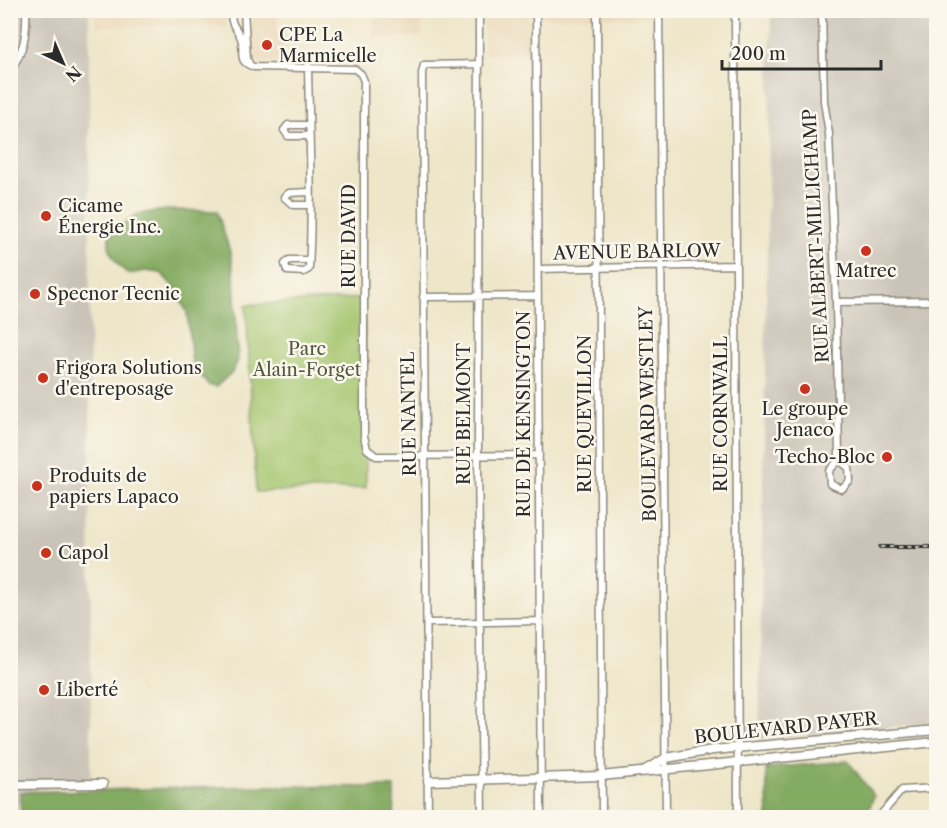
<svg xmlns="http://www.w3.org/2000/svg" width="947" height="828" font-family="'Libre Caslon Text',serif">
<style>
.built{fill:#ead9ba}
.industrial{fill:#cac3b8}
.green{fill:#a5c66f;stroke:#68784d;stroke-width:1.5}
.forest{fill:#84ab62;stroke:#586b46;stroke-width:1.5}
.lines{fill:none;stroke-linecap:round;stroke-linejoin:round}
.minor-casing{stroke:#8c887a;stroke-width:9}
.tertiary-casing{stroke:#8c887a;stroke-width:11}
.minor{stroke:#fff;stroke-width:6}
.tertiary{stroke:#fff;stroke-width:8}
.rail-casing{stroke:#2b2b2b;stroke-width:4}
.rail{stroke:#fbf7ec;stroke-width:1.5;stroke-dasharray:4.5;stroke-linecap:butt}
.poi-dot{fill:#c8321e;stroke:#fbf7ec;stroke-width:2}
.labels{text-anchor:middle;stroke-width:5;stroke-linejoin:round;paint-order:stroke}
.poi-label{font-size:18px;fill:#2b2b2b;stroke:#fbf7ec;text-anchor:start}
.street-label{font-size:18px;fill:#2b2b2b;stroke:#fbf7ec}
.park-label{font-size:18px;fill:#505a3f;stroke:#fbf7ec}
</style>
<rect width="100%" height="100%" fill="#fbf7ec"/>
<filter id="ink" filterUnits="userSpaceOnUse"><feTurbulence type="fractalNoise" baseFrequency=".0167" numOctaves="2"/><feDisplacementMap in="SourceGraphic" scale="12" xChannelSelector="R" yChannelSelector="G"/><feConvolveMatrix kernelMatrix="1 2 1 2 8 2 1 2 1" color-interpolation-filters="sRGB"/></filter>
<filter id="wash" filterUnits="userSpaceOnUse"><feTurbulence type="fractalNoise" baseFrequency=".008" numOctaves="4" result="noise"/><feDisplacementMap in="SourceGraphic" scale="24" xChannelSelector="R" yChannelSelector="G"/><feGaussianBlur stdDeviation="1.35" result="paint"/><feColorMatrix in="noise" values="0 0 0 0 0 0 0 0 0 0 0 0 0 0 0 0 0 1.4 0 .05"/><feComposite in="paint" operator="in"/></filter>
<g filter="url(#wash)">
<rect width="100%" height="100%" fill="#eee6c9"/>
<path class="built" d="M95 11H226V26H96Z
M249 11H277V31H284L285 62H259L251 58Z
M373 11H421L422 37 374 36Z
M484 11H655V18L531 17V52L483 55Z"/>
<path class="industrial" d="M10 11H89L91 781 19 792 18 818 10 817Z
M771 11H936V723L759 739Z"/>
<path class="green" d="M364 298 366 488 256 492 246 305Z"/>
<path class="forest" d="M166 210 217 211 231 255 234 275 238 360 233 371 216 387 208 385 192 364 187 312 171 284 161 273 145 271 128 274C116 263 107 253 109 236L137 214Z
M848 761 874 796 866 817H768L766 768Z
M262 786 394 787V817H21V792Z"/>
</g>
<g filter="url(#ink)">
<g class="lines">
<defs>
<path id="minor" d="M231 10C231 29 236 25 241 38 246 52 235 61 254 67L355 69 361 74 364 81V436L367 449 376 456 539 455
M244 10 247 59 250 65
M479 10 478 456 482 818
M536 10 541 818
M597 10 602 818
M659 10 666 818
M735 10 738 818
M822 10 824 101 829 134 836 302 839 455V460L829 471 830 484 842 489 850 481 849 468 839 460
M308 66C309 133 313 202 309 269L304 272 287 271 285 264 289 260H309
M10 71C24 51 27 34 26 10
M308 125H288L284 130 288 136H308
M309 192 289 193 284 197 293 205H309
M539 269 736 265
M423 297 538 296
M836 302 936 301
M428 623 540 621
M428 818 422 73 424 65 480 64
M878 818 902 790 936 788"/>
<path id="tertiary" d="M645 770 666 758 713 750 936 730
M428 781 601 776 936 742
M10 785 103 784"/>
</defs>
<use href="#minor" class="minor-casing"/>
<use href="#tertiary" class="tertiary-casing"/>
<use href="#minor" class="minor"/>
<use href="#tertiary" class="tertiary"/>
<defs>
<path id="rail" d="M880 547H936"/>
</defs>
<use href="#rail" class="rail-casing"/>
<use href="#rail" class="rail"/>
</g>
</g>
<g class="poi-dot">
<circle cx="267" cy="45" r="6"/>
<circle cx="46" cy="216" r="6"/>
<circle cx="866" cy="251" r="6"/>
<circle cx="35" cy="294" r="6"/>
<circle cx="43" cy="378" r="6"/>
<circle cx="805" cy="389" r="6"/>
<circle cx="887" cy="457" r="6"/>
<circle cx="37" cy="486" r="6"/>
<circle cx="46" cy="553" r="6"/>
<circle cx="44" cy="690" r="6"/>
</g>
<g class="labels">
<g class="poi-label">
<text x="279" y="41">CPE La<tspan x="279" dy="21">Marmicelle</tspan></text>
<text x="58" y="212">Cicame<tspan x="58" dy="21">Énergie Inc.</tspan></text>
<text x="866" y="277" text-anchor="middle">Matrec</text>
<text x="47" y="300">Specnor Tecnic</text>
<text x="55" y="374">Frigora Solutions<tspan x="55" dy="21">d'entreposage</tspan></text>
<text x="805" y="415" text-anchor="middle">Le groupe<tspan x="805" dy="21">Jenaco</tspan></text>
<text x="875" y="463" text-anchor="end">Techo-Bloc</text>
<text x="49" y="482">Produits de<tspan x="49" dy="21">papiers Lapaco</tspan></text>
<text x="58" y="559">Capol</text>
<text x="56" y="696">Liberté</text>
</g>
<g class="street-label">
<text transform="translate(349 236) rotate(-90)" y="6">RUE DAVID</text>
<text transform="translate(816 236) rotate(-93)" y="6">RUE ALBERT-MILLICHAMP</text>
<text transform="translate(637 252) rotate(-1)" y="6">AVENUE BARLOW</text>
<text transform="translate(409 414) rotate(-91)" y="6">RUE NANTEL</text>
<text transform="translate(464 414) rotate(-90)" y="6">RUE BELMONT</text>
<text transform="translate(524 414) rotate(-90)" y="6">RUE DE KENSINGTON</text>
<text transform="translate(585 414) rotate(-90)" y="6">RUE QUEVILLON</text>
<text transform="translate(648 414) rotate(-91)" y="6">BOULEVARD WESTLEY</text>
<text transform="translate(721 414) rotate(-90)" y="6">RUE CORNWALL</text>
<text transform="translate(786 728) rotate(-6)" y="6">BOULEVARD PAYER</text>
</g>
<g class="park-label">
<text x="307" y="355">Parc<tspan x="307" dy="21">Alain-Forget</tspan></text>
</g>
</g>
<rect width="947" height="828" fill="none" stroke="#fbf7ec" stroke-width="36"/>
<g transform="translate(63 63) rotate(136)" stroke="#fbf7ec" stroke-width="4.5" paint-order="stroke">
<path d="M0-4.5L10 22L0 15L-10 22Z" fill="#2b2b2b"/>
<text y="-9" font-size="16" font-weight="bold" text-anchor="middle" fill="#2b2b2b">N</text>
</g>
<path d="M722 60v9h159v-9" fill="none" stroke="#2b2b2b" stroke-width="3"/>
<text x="731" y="60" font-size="18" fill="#2b2b2b" stroke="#fbf7ec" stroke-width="4.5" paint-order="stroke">200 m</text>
</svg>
